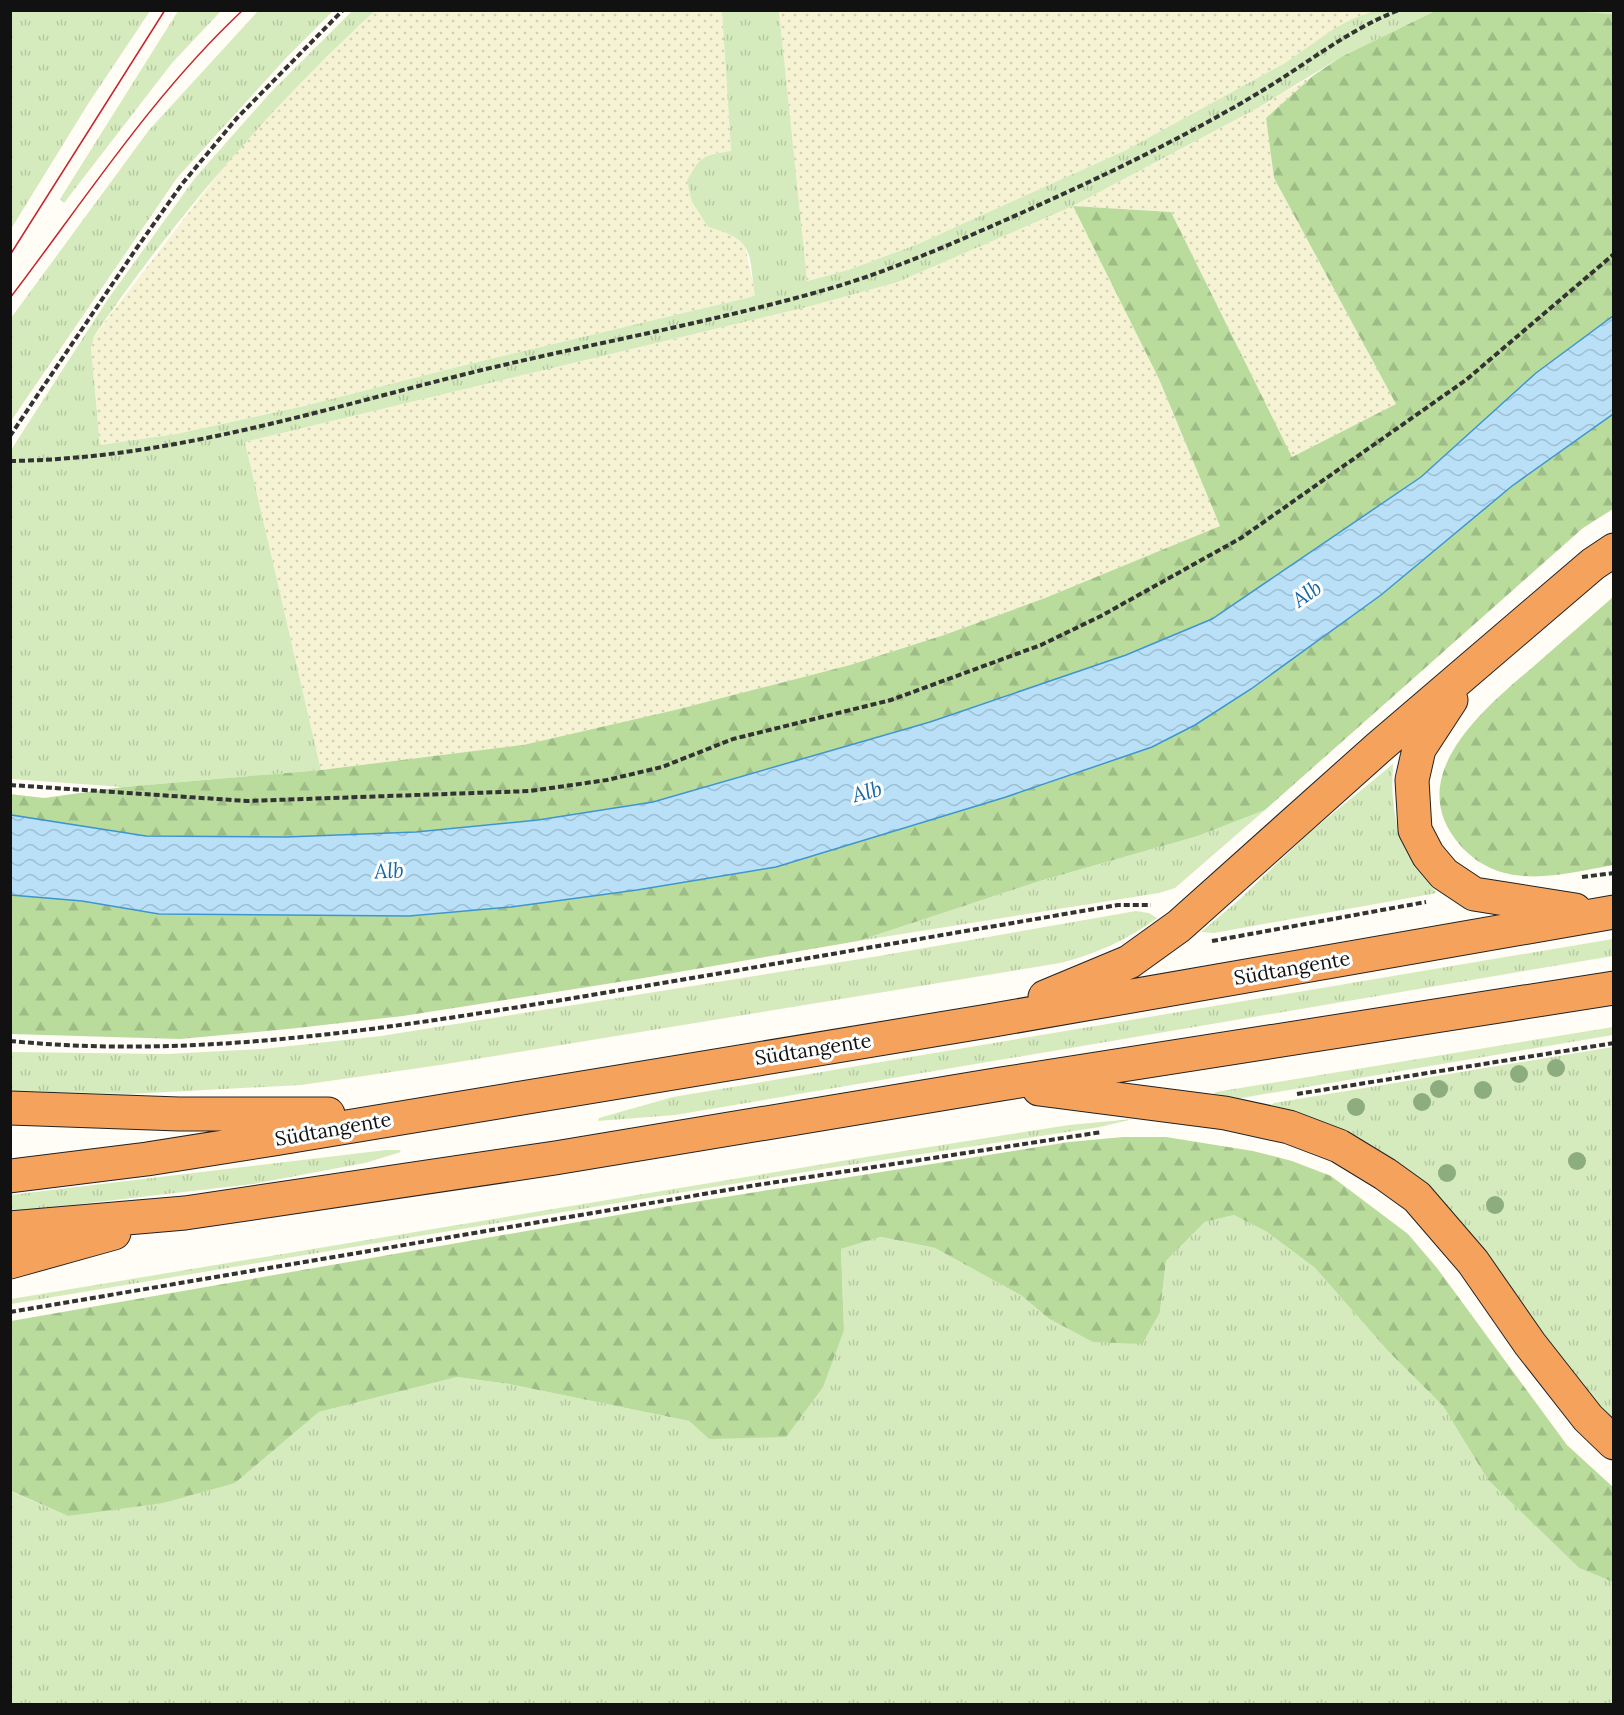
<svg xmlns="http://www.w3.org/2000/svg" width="1624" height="1715" font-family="Lora,serif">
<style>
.farmland{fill:url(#farmland-dots)}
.grass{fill:url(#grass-tufts)}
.forest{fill:url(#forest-firs)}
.water{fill:url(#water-waves);stroke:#3f96cf;stroke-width:1.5}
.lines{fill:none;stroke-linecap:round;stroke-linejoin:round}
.highway-casing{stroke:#222;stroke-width:35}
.path{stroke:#333;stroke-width:4;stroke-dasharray:6 3;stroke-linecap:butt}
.highway{stroke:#f5a25d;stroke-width:33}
.tram{stroke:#c4262e;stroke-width:1.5}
.tree{fill:#8dad7f}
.labels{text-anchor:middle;stroke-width:6;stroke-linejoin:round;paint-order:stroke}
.street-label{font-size:20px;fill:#111;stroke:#fff}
.water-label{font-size:21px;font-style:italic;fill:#1768a6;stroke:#fff}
</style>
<defs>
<pattern id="farmland-dots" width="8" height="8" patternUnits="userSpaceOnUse" patternTransform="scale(1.5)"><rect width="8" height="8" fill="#f6f3d4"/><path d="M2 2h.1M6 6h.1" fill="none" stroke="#d2cfb5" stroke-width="1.8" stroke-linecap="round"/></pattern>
<pattern id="grass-tufts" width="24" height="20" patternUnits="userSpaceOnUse" patternTransform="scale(1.5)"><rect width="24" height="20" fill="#d5ebbd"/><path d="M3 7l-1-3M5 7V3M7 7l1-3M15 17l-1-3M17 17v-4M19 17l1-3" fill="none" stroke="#b6c8a1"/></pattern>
<pattern id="forest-firs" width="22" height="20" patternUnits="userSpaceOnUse" patternTransform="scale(1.5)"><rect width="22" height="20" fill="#b9dc9c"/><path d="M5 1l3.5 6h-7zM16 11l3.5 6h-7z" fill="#9ebc85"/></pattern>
<pattern id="water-waves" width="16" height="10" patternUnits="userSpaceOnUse" patternTransform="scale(1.5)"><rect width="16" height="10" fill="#b9e0f7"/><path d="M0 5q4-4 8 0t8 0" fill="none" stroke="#9ebfd3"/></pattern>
</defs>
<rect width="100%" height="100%" fill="#fffdf5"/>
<path class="farmland" d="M375 11H722L731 152 714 153 692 202 708 227 734 234 744 242 756 296 473 363 304 406 176 434 100 445 91 348 94 336 239 147 294 88Z
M779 11H1374L1333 30 1285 63 1126 150 918 244 848 270 806 281Z
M1314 75 1266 118 1274 178 1396 404 1292 457 1171 212 1074 206 1159 379 1220 526 1045 598 944 635 850 665 675 710 523 745 321 770 245 442 811 306 898 282 1073 206 1256 109Z"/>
<path class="grass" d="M11 10 150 11 88 104 11 229Z
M178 11H221L172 63 64 203 60 199Z
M258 11H333L287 57 177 178 11 421V318L149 130Z
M352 11H375C269 108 175 218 94 336L91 348 100 445 176 434 304 406 473 363 755 296C748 252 756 240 708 227L692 202 687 181C700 156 704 155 731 151L722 11H779L807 281 848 270 918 244 1126 150 1285 63 1332 30 1352 19 1374 11H1435L1341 57 1256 109 1073 206 898 282 811 306 245 442 321 770 123 787 11 779V450L108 299 195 178 270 93Z
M1556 11H1613V14Z
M1393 764C1389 820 1401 851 1437 893L1214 933 1201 932 1240 899 1310 832Z
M1265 810 1175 888 1159 893 858 941 1040 881 1198 836Z
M1136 911 1149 913 1157 918C1127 940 1096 954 1060 963L440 1065 301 1085 130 1094 11 1091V1052L167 1054 263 1049 381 1036 879 956Z
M1613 939V956L675 1115 598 1121 599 1118 673 1097Z
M1613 1027V1035L1230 1100 1211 1096 1216 1092Z
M1613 1047V1423L1564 1364 1487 1253 1435 1195 1268 1107 1274 1103Z
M1133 1119 1100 1127 823 1169 11 1304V1299L866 1157 1069 1125Z
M386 1150H399L401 1152 365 1163 253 1184 11 1212 10 1195Z
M1234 1215 1267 1232 1315 1268 1388 1351 1443 1406 1488 1480 1579 1568 1613 1582V1704H11L10 1491 68 1516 235 1483 319 1412 457 1377 509 1384 689 1421 709 1439 844 1330 841 1249 881 1237 935 1248 1022 1296 1048 1318 1160 1312 1166 1261 1205 1222Z"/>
<path class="forest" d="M1556 10 1613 14V316L1536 373 1421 477 1212 619 1126 655 930 722 653 802 538 820 416 832 286 837 146 836 11 815 10 794 44 798 123 787 321 770 523 745 675 710 850 665 944 635 1045 598 1220 526 1159 379 1073 206 1171 212 1292 457 1396 404 1274 178 1266 118 1314 75 1341 57 1435 11Z
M1613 414V509L1583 528 1265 810 1198 836 1040 881 858 941 638 979 403 1016 288 1029 180 1039 11 1034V895L82 901 159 914 409 916 511 907 637 890 776 867 911 825 1250 689 1381 595 1512 486Z
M1613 597V865C1559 875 1501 892 1460 845 1400 776 1486 707 1534 666 1560 643 1587 620 1613 597Z
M1123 1137H1166L1253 1151 1292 1161 1331 1176 1408 1234 1437 1268 1567 1445 1613 1487V1582L1579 1568 1488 1480 1443 1406 1388 1351 1315 1268 1267 1232 1234 1215 1205 1222 1166 1261 1160 1312 1142 1344 1093 1342 1048 1318 1022 1296 935 1248 881 1237 841 1249 844 1330 823 1387 786 1437 709 1439 689 1421 509 1384 457 1377 319 1412 235 1483 163 1503 68 1516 11 1491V1321L669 1206 1069 1142Z"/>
<path class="water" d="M1613 316V414L1512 486 1381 595 1251 689 1195 725 1152 747 1006 797 776 867 637 890 511 907 409 916 159 914 82 901 11 895V815L146 836 286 837 416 832 538 820 653 802 930 722 1126 655 1212 619 1421 477 1536 373Z"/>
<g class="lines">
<defs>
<path id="highway" d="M1451 700 1419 749 1412 780 1415 830 1428 855 1444 874 1474 894 1575 910
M1045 997 1129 962 1179 926 1378 748 1593 564 1614 550
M1039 1089 1225 1113 1289 1127 1339 1146 1385 1174 1417 1197 1473 1262 1530 1344 1588 1418 1614 1443
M10 1108 179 1114H328
M10 1176 147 1159 274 1139 988 1021 1614 912
M10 1228 185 1213 555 1158 1001 1084 1614 988
M10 1262 114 1233"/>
</defs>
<use href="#highway" class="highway-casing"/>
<path class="path" d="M10 436 136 249 182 184 237 118 343 10
M10 461C172 459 326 408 482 370 599 342 719 321 835 287 901 267 965 238 1028 210 1108 174 1189 135 1265 89 1309 62 1350 29 1399 10
M10 785 247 801 530 791 607 780 662 767 733 739 891 700 1041 645 1101 616 1241 538 1466 380 1614 254
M1582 877 1614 873
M1212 941 1426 902
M10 1041C203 1060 397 1027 586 996 764 966 941 935 1118 905H1151
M1297 1094 1614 1043
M10 1312 757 1185 1102 1132"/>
<use href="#highway" class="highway"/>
<path class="tram" d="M10 255 165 10
M10 298C84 201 153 94 243 10"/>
</g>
<g class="tree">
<circle cx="1556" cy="1068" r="9"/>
<circle cx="1519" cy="1074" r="9"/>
<circle cx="1439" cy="1089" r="9"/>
<circle cx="1483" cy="1090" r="9"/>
<circle cx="1422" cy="1102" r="9"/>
<circle cx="1356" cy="1107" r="9"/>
<circle cx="1577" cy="1161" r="9"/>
<circle cx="1447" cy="1173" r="9"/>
<circle cx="1495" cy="1205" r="9"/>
</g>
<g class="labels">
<g class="street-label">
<text transform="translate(1292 968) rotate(-10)" y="7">Südtangente</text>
<text transform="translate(813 1049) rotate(-9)" y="7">Südtangente</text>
<text transform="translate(333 1129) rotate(-10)" y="7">Südtangente</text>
</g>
<g class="water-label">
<text transform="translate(1307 594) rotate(-35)" y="7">Alb</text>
<text transform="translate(867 792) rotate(-14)" y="7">Alb</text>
<text transform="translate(389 871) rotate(-2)" y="7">Alb</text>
</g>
</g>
<rect width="1624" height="1715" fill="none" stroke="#111111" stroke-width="24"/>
</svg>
